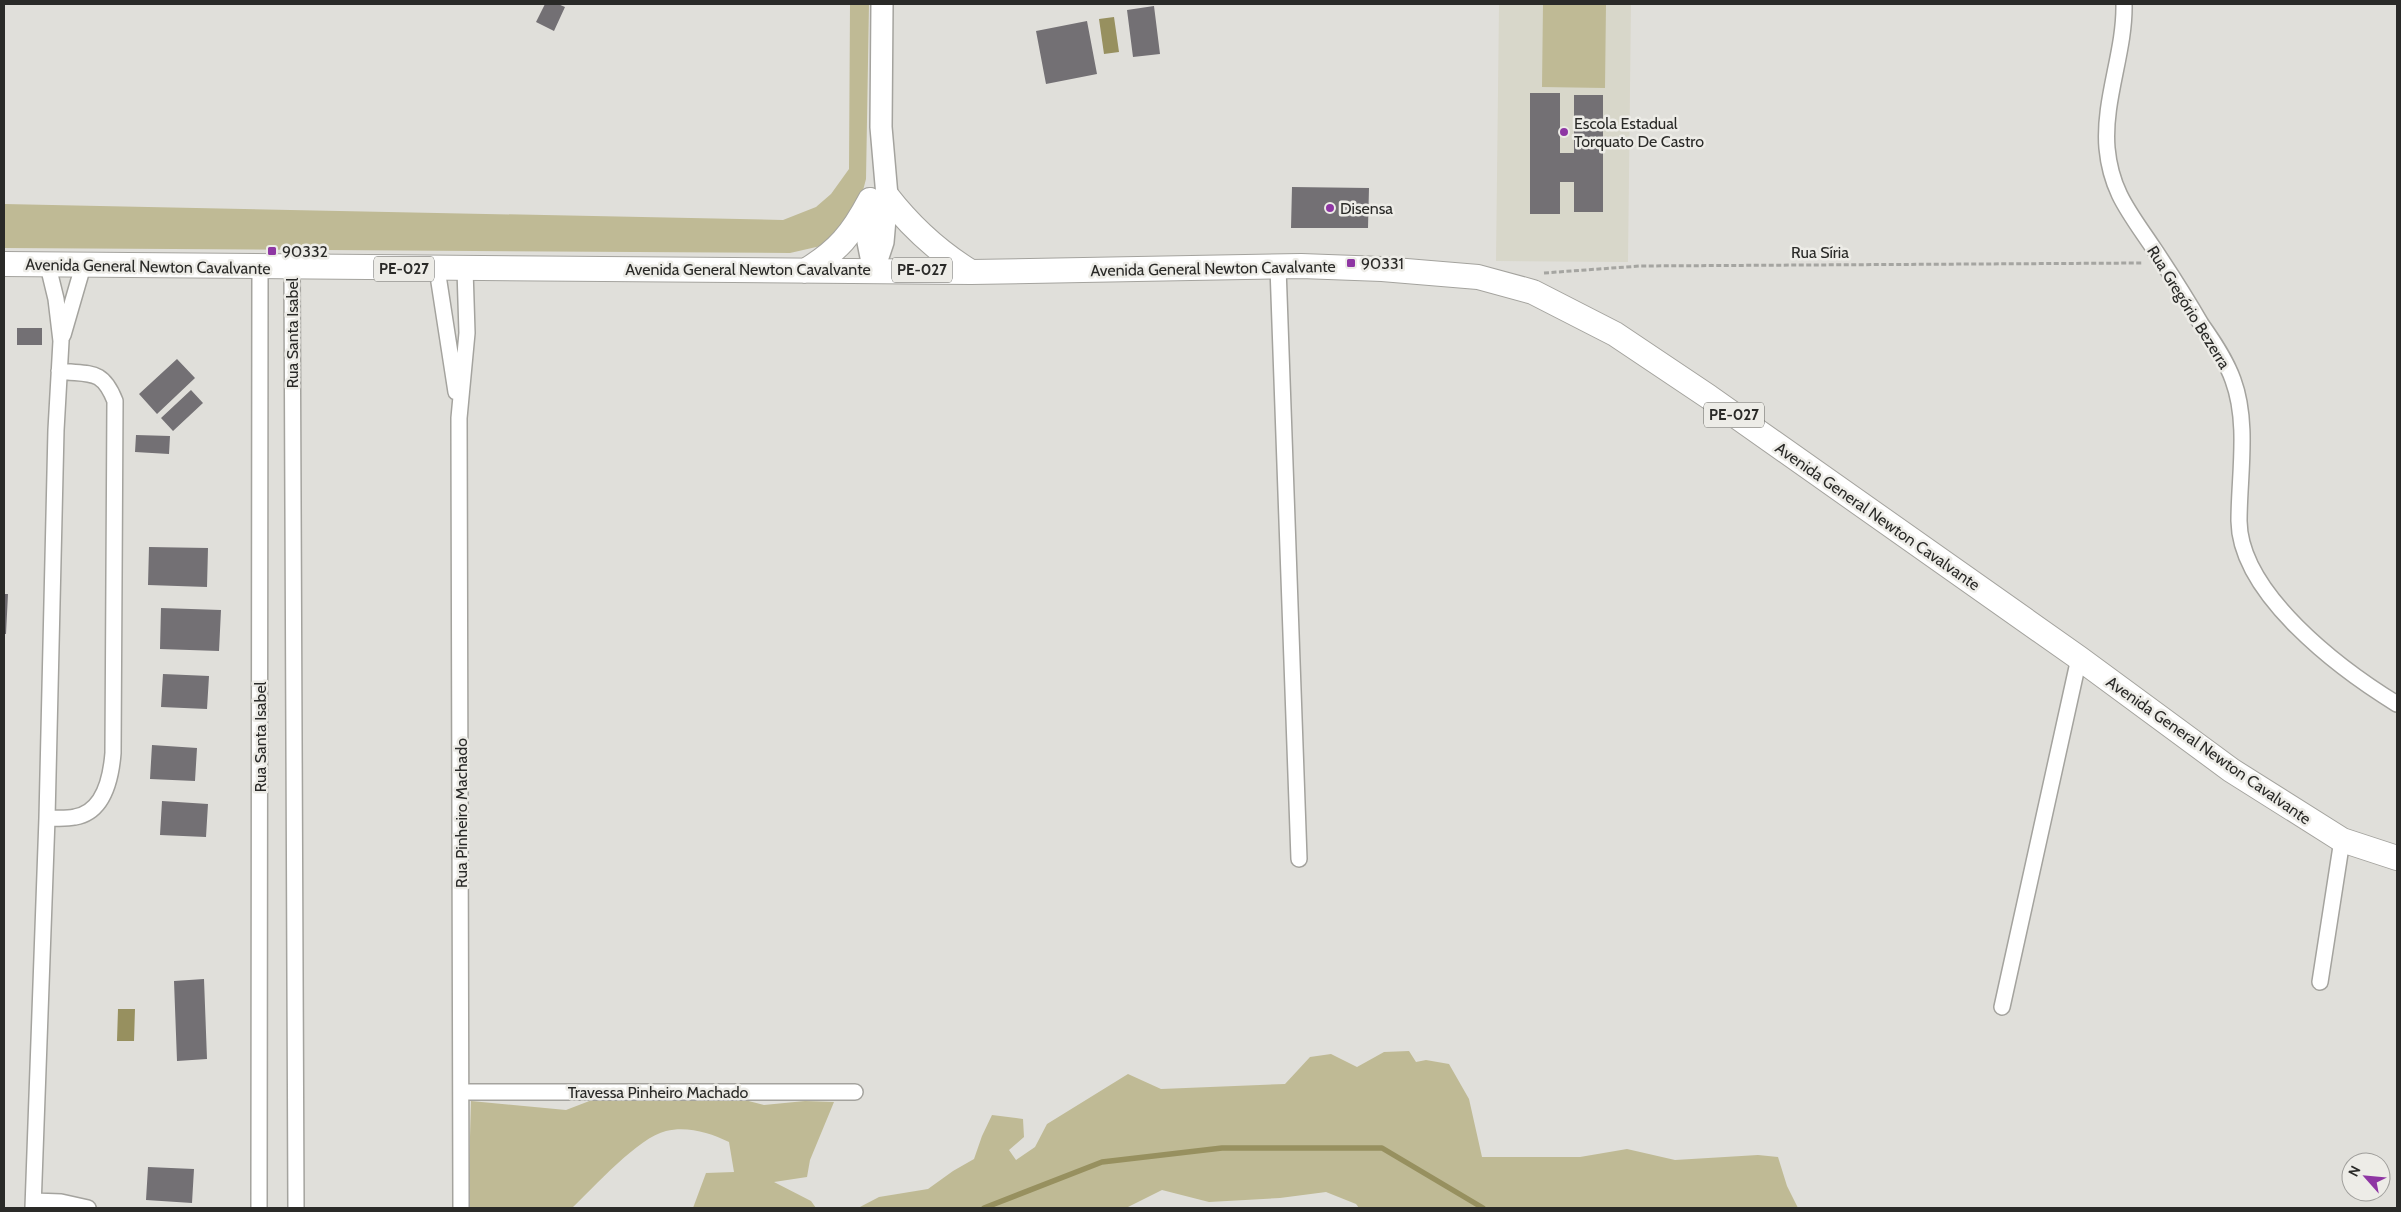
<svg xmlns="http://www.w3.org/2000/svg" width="2401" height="1212" font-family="Cabin,sans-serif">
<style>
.built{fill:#d8d7ca}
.green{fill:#bfba95}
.water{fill:#97905f}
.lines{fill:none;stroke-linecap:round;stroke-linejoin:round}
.stream{stroke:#97905f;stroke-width:5.5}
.building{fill:#737074}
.street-casing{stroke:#a4a39e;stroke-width:18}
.secondary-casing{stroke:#a4a39e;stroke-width:24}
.primary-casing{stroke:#a4a39e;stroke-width:26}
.path{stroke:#a5a5a1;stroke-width:3;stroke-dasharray:5 2.5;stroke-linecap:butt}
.street{stroke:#fff;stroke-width:15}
.secondary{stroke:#fff;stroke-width:21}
.primary{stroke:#fff;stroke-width:24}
.poi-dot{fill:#8e36a3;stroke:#edece7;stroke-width:2}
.labels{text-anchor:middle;stroke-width:5;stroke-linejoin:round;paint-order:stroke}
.shield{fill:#edece7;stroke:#646461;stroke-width:1}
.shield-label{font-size:15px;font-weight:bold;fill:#2a2a28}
.poi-label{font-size:16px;fill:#2a2a28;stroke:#edece7;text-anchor:start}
.street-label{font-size:16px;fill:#2a2a28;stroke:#edece7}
</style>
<rect width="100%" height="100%" fill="#e0dfda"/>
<path class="built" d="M1499 4H1631L1628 262 1496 261Z"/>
<path class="green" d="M850 4H869L866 179 861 198 853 214 825 245 790 253 4 248V204L783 220 816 207 831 194 849 169Z
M1543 4H1606L1605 88 1542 87Z
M1409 1051 1416 1062 1426 1060 1449 1064 1469 1099 1482 1157H1580L1627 1149 1675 1160 1758 1155 1778 1157 1787 1186 1798 1208H1359L1356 1204 1326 1192 1280 1198 1209 1202 1162 1190 1126 1208H858L879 1197 928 1189 953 1171 974 1159 982 1136 992 1115 1023 1119 1024 1137 1009 1150 1016 1160 1035 1147 1047 1124 1128 1074 1161 1089 1285 1084 1310 1057 1331 1054 1357 1067 1384 1052Z
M737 1098 764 1105 805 1101 834 1102 810 1160 807 1177 774 1182 811 1201 816 1208H693L706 1173 734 1172 729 1142C710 1133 688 1126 666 1131 639 1137 593 1188 572 1208H468L471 1101 566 1110 592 1100Z"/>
<path class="water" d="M1114 17 1119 52 1104 54 1099 19Z
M118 1009H135L134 1041H117Z"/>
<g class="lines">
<path class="stream" d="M984 1208 1102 1162 1222 1148H1382L1483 1208"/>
</g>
<path class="building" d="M545 4H558L565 7 554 31 536 22Z
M1154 6 1160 54 1133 57 1127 10Z
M1087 21 1097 74 1046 84 1036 31Z
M1530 93H1560V153H1574V95H1603V212H1574V182H1560V214H1530Z
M1292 187 1369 188 1368 228H1291Z
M17 328H42V345H17Z
M177 359 195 378 157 414 139 394Z
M191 390 203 403 173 431 161 418Z
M136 435 170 436 169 454 135 452Z
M149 547 208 548 207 587 148 585Z
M4 594H8L6 634H4Z
M161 608 221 610 219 651 160 649Z
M163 674 209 676 207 709 161 707Z
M152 745 197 748 195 781 150 779Z
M162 801 208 804 206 837 160 835Z
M204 979 207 1059 177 1061 174 981Z
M148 1167 194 1169 192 1203 146 1200Z"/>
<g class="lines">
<defs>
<path id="street" d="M2124 4C2125 52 2103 100 2107 148 2111 192 2130 213 2154 249 2170 273 2186 298 2201 324 2213 341 2226 360 2233 380 2249 423 2239 476 2239 521 2240 594 2340 669 2397 704
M1278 267 1299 859
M292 268 296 1208
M437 269 456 392
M63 335 83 266
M47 818C56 818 66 819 75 817 104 812 111 778 113 753L115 401C102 368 90 375 59 371
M2320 982 2342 840
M2002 1007 2079 658
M461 1092H855
M34 1201 61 1202 88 1208
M33 1208 47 818 56 430 61 341 56 299 48 266
M259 1208 260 267
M461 1208 459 418 467 333 465 269"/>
<path id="secondary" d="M870 199 868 242 873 267
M874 269 883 242 887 196 881 127 882 4"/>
<path id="primary" d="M887 196C911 227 937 251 971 272
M4 264 971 272 1301 266 1382 269 1478 277 1533 292 1615 334 1709 397 2079 658 2231 770 2342 840 2397 858
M805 271C838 251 852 234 870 200"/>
</defs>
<use href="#street" class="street-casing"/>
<use href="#secondary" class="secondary-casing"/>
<use href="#primary" class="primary-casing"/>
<path class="path" d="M1544 273 1640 266 2142 263"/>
<use href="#street" class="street"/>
<use href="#secondary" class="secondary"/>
<use href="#primary" class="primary"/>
</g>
<g class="poi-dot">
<circle cx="1564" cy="132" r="5"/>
<circle cx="1330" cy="208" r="5"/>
<rect x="267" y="246" width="10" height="10" rx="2.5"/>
<rect x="1346" y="258" width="10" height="10" rx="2.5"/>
</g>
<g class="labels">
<g class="shield">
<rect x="374" y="256.5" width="60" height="25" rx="4"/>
<rect x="892" y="257.5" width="60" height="25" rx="4"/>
<rect x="1704" y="402.5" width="60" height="25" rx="4"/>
</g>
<g class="shield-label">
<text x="404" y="274">PE-027</text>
<text x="922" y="275">PE-027</text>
<text x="1734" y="420">PE-027</text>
</g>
<g class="poi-label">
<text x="1574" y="129">Escola Estadual<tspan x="1574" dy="18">Torquato De Castro</tspan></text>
<text x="1340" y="214">Disensa</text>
<text x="282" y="257">90332</text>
<text x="1361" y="269">90331</text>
</g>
<g class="street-label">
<text x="1820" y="258">Rua Síria</text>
<text transform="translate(148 266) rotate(1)" y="6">Avenida General Newton Cavalvante</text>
<text transform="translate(1213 268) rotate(-1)" y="6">Avenida General Newton Cavalvante</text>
<text x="748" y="275">Avenida General Newton Cavalvante</text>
<text transform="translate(2189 307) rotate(58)" y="6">Rua Gregório Bezerra</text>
<text transform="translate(292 333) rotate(-90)" y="6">Rua Santa Isabel</text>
<text transform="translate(1878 516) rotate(35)" y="6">Avenida General Newton Cavalvante</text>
<text transform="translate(260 737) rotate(-90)" y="6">Rua Santa Isabel</text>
<text transform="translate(2209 750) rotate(35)" y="6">Avenida General Newton Cavalvante</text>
<text transform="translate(461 813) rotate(-90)" y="6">Rua Pinheiro Machado</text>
<text x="658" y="1098">Travessa Pinheiro Machado</text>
</g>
</g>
<rect width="2401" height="1212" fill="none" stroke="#2a2a28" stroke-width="10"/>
<g transform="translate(2366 1177) rotate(297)"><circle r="24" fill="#edece7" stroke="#9f9e9b"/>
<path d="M0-4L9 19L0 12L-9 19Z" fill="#8e36a3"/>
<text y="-8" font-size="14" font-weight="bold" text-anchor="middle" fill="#2a2a28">N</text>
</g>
</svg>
